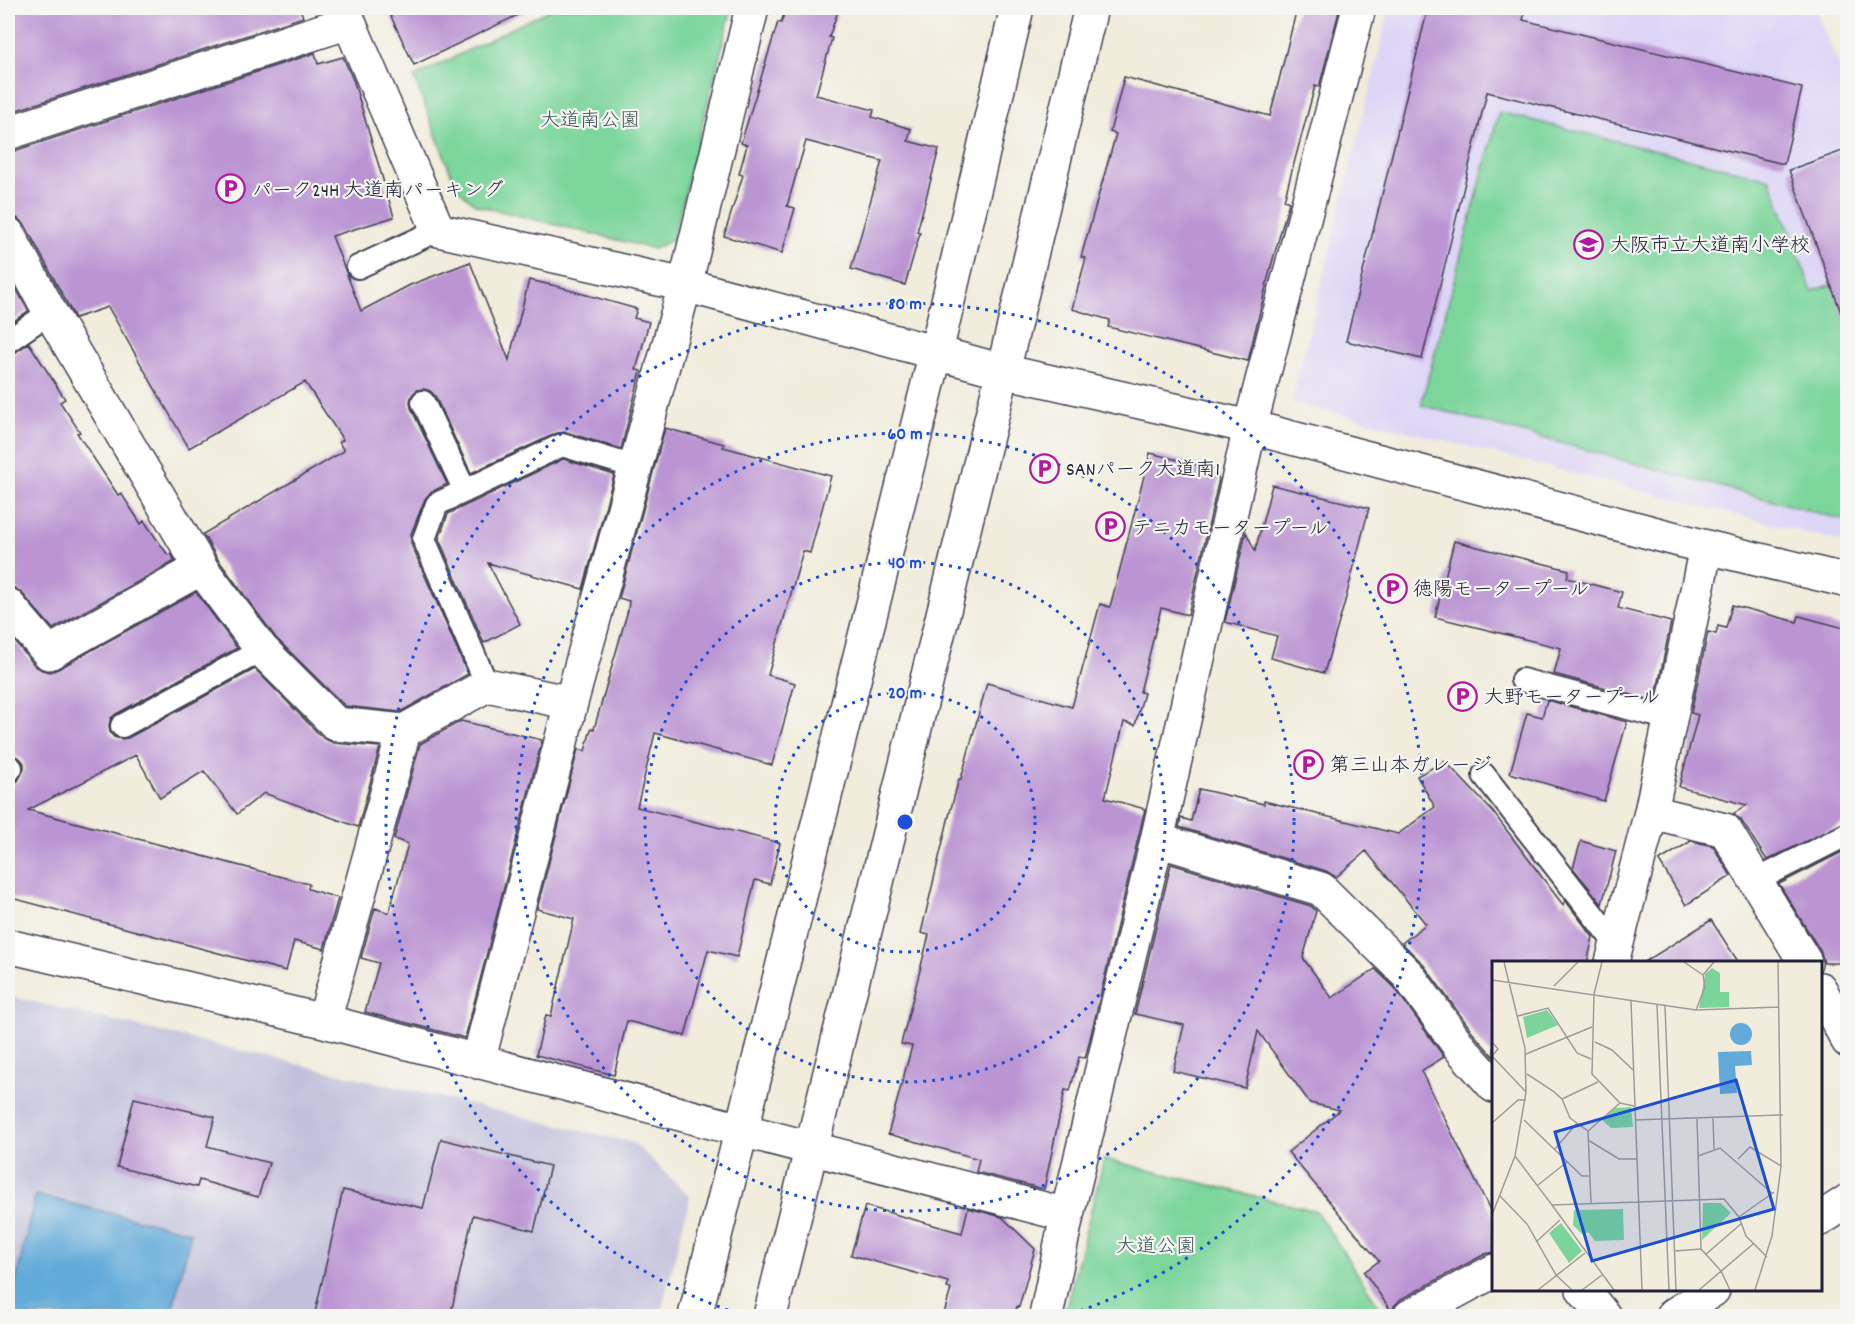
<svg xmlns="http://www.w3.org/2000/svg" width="1855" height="1324" font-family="Dekko,'Klee One',sans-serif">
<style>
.built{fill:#ddd5f6}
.industrial{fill:#c2c1dc}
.green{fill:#7bd59b;stroke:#4e7c6b;stroke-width:1.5}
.water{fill:#62aad9;stroke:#42668a;stroke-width:1.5}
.building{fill:#bb95d3}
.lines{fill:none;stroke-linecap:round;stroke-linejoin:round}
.service-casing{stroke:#414053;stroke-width:26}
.minor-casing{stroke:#414053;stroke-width:36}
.tertiary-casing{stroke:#414053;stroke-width:36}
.service{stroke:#fff;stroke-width:22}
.minor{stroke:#fff;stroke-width:33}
.tertiary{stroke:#fff;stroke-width:33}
.ring{fill:none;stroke:#1d4ed8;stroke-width:3;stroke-dasharray:3 6}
.labels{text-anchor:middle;stroke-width:4.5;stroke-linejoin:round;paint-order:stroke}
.park-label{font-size:20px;fill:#3d5858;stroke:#f6f6f2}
.poi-label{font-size:20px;fill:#22223b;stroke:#f6f6f2;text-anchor:start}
.inset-road{fill:none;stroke:#9e9b9b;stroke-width:1.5}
.view{fill:#1d4ed8;fill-opacity:0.15;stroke:#1d4ed8;stroke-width:3}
.inset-edge{fill:none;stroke:#22223b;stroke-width:3}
.centre{fill:#1d4ed8;stroke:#f6f6f2;stroke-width:3}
.ring-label{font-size:18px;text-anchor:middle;font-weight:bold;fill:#1d4ed8;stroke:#f6f6f2;stroke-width:4.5;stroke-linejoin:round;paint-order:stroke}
</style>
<rect width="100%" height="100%" fill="#f6f6f2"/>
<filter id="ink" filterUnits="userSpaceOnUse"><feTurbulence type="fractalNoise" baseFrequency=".0167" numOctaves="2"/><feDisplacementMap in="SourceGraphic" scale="12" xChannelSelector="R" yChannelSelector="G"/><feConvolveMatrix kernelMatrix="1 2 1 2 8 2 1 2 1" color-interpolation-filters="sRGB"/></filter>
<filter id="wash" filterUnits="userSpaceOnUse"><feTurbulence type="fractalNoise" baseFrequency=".008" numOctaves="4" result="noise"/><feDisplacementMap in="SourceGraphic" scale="24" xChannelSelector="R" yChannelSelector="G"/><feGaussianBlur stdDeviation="1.35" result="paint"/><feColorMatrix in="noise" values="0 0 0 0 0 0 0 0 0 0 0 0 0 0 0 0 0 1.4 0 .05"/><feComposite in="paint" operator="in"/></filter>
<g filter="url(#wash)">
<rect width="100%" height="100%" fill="#f1ecdb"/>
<path class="built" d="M1390 8H1815L1847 85V543L1292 402Z"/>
<path class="industrial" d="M8 996 634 1143 690 1197 660 1316H8Z"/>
<path class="green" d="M553 8H732L673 239 654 249 476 205 456 187 414 77Z
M1499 112 1770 179 1812 291 1847 280V521L1421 405Z
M1104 1159 1316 1211 1382 1311 1370 1316H1064Z"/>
<path class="water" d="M35 1195 191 1232 171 1316H8Z"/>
<g id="blocks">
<path class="building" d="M8 8H300L303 17 8 113Z
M387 8H532L414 65Z
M786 8H839L829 37 832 38 816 95 874 110 872 117 911 129 908 141 939 149 917 232 920 233 905 285 851 269 882 161 806 141 787 206 795 208 782 253 724 236 743 175 739 174 747 145 741 143 778 22 781 23Z
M1297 8H1340L1319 87 1315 86 1284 200 1289 202 1270 270 1248 361 1108 327 1110 320 1072 309 1086 258 1081 257 1116 134 1110 132 1124 77 1270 116Z
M1428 8H1526L1523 20 1802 88 1784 164 1487 92 1422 359 1346 341Z
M315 53 318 64 343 57 354 82 394 217 332 236 361 311 410 285 470 262 509 360 529 280 565 288V289L637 309 634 318 649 322 636 370 641 371 621 449 566 432 557 433 471 473 435 396 430 391 424 389 417 390 412 395 410 401 411 408 447 484 431 492 425 499 411 534V544L468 674 400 712 345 706 276 638 217 558 203 534 344 451 339 442 343 440 305 382 189 448 108 307 75 318 25 225 17 218 8 215V151H14Z
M1848 149V317L1843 318 1789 170Z
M8 273 28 311 8 325Z
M29 343 65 399 60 402 80 432 77 433 118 495 121 493 141 524 144 521 168 555 171 554 175 561 53 629 22 593 15 588 8 587V354L16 352Z
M665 428 724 444 723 447 831 476 810 553 803 551 768 675 795 683 772 765 655 733 637 807 780 843 770 884 755 880 737 957 708 950 685 1036 627 1021 614 1075 536 1055 546 1015 551 1016 574 919 537 909 578 749 585 751 591 729H594L628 610 629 601 619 598Z
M1150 453 1214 469 1219 479 1188 615 1161 608 1140 692 1144 693 1135 725 1124 722 1105 798 1145 809 1087 1051 1085 1058 1079 1057 1070 1091 1065 1090 1044 1189 976 1172 979 1159 888 1134 912 1046 901 1044 929 935 921 933 949 816 959 779H961L987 683 1072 707 1100 604 1110 607Z
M563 459 614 475 583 589 488 563 520 624 484 643 439 539 448 514Z
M1272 485 1369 508 1344 605 1324 673 1271 658 1277 636 1225 622 1246 532 1255 551Z
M1454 541 1569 570 1567 578 1622 592 1618 608 1671 622 1655 701 1554 674 1561 648 1435 617Z
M196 592 237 648 116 714 111 718 109 725 110 733 114 737 121 739 128 738 255 669 323 738 334 743 380 747 358 827 264 793 237 814 204 771 160 798 136 755 28 810 309 884 308 889 338 898 324 949 294 941 286 971 8 897V785L18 781 24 769V763L20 758 13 755H8V633L35 666 42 670 50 672 58 669Z
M1732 605 1797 622 1799 616 1848 629V821L1767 860 1741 820 1733 814 1747 805 1679 787 1698 715 1691 713 1708 632 1716 634 1718 626 1726 628Z
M1547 700 1627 722 1604 801 1510 773 1527 713 1542 717Z
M461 721 542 740 465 1038 365 1012 379 963 361 958 375 908 389 913 408 844 394 839 420 744Z
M1445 761 1493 812 1563 905 1565 900 1593 937 1587 963H1494V1057L1477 1038 1423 964 1402 943 1426 924 1366 851 1336 877 1326 871 1179 827 1181 818 1191 821 1199 789 1264 804V801L1398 834 1435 807 1417 776Z
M1581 841 1616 851 1602 904 1573 868Z
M1691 841 1713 846 1731 876 1686 905 1659 861Z
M1848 849V963H1824L1821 952 1779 884Z
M1171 864 1311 906 1316 911 1303 958 1332 998 1375 969 1394 987 1444 1057 1421 1071 1494 1218V1252L1485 1254 1401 1299 1394 1306 1392 1312 1364 1272 1379 1261 1288 1152 1340 1110 1310 1103 1258 1031 1245 1088 1173 1071 1184 1025 1135 1014Z
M1711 920 1739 963H1643Z
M134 1098 215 1117 207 1146 269 1163 258 1197 199 1180 197 1187 117 1167Z
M441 1139 550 1166 534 1231 473 1215 450 1317H314L343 1190 423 1208Z
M865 1206 962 1233 968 1208 1002 1217 1035 1249 1019 1307 1017 1306 1014 1317H943L951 1289 947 1288 948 1282 851 1255Z"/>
</g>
</g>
<g filter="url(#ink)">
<use href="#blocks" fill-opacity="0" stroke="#414053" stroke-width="1.5"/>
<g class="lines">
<defs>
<path id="service" d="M358 267 438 230
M8 341 50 312
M423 402 465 491
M1522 680 1670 719
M487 685 424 539 437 504 562 445 635 467
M122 726 262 650
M8 772 11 768
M1484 775 1616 944
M1755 881 1848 834"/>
<path id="minor" d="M346 8 349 22 438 230 685 285
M8 133 349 22
M8 234 50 312 201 568 262 650 336 724 404 731 487 685 571 703
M8 605 49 653 201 568
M1651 812 1725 830 1805 962
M1157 840 1321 889 1408 975 1462 1050 1494 1086
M8 946 324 1021 1067 1215
M1612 962 1651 812 1706 547
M1820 989 1848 1041
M324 1021 404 731
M478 1062 571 703 685 285 752 8
M1820 1219 1848 1201
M1583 1290 1604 1316
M695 1316 936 352 1017 8
M770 1316 1003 371 1091 8
M1046 1316 1067 1215 1157 840 1250 427 1359 8
M1410 1316 1494 1271
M1672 1316 1713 1290"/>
<path id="tertiary" d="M685 285 1003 371 1250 427 1706 547 1848 581"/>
</defs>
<use href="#service" class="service-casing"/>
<use href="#minor" class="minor-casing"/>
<use href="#tertiary" class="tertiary-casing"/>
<use href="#service" class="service"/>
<use href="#minor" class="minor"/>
<use href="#tertiary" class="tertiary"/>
</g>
</g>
<g class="ring">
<circle cx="905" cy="822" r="130"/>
<circle cx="905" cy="822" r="260"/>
<circle cx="905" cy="822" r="389"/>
<path d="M745 1316A519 519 0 1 1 1065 1316"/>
</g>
<defs>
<symbol id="parking-ring" viewBox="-11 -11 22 22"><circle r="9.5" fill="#f6f6f2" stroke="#b5179e" stroke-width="1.5"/><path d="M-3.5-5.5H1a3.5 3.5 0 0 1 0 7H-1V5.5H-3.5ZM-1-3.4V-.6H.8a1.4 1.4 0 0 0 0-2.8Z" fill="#b5179e"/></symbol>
<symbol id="school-ring" viewBox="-11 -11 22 22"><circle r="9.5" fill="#f6f6f2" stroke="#b5179e" stroke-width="1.5"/><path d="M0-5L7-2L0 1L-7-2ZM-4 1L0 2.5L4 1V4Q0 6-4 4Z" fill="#b5179e"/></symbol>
</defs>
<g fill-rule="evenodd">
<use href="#parking-ring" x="214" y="172" width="33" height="33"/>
<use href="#school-ring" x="1572" y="228" width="33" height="33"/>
<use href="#parking-ring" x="1028" y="452" width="33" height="33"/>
<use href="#parking-ring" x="1094" y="510" width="33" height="33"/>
<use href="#parking-ring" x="1376" y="572" width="33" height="33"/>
<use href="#parking-ring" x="1446" y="680" width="33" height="33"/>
<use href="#parking-ring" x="1292" y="748" width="33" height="33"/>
</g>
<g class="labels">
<g class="park-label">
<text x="590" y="126">大道南公園</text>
<text x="1156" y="1252">大道公園</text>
</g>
<g class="poi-label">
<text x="252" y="196">パーク24H 大道南パーキング</text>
<text x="1610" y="251">大阪市立大道南小学校</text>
<text x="1066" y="475">SANパーク大道南1</text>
<text x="1132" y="534">テニカモータープール</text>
<text x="1413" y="595">徳陽モータープール</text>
<text x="1484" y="703">大野モータープール</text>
<text x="1330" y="771">第三山本ガレージ</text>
</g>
</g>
<g transform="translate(1492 961)">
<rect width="330" height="330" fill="#f1ecdb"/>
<path d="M220 7 228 12V31H237V46L207 47 213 13ZM55 49 66 64 35 77 31 56ZM139 146 141 166 119 167 110 159 123 147ZM211 242H229L239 252 210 279ZM131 248 132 279 103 280 96 271 91 274 81 264 82 249ZM69 262 90 290 77 302 57 272Z" fill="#7bd59b"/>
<path d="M238 73a11 11 0 1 1 22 0a11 11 0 1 1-22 0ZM259 90 260 104 243 105 245 132 228 133 226 91Z" fill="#62aad9"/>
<path class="inset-road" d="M110 1 102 33 100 113 128 142 142 145M192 1 211 14M0 19 204 49 287 46M62 25 86 1M139 40 150 329M165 44 177 329M173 45 184 329M204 49 213 26 211 14 222 1M26 55 56 47 85 92 99 98M0 81 6 88 0 95M103 81 120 89 141 109M34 93 100 66M0 95 34 131M35 113 61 130 70 138 78 157 96 170 99 242M70 138 106 121M221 157 222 188M205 158 209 288 229 310 238 329M32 159 90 215H97M143 159 291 154M0 162 26 139H34M96 170 128 142M96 179 127 198H145M63 188 85 162M23 195 60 244 232 238 247 256 254 275 275 296M206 195 228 187 281 233M246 198 258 186 289 205M46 224 75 201M7 234 35 263 64 314 80 329M60 244 122 329M0 254 23 195 34 131 33 87 12 1M247 256 282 231M44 281 68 259M182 290 209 288M213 294 250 262M46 329 93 292M90 329 110 314M207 329 261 283M263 329 280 275 289 205 286 1"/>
<path class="view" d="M244 119 282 248 100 300 63 171Z"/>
<rect width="330" height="330" class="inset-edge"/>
</g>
<circle cx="905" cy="822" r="9" class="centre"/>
<g class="ring-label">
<text x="905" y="309">80 m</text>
<text x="905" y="439">60 m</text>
<text x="905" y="568">40 m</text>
<text x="905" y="698">20 m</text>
</g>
<rect width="1855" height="1324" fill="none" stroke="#f6f6f2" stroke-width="30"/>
</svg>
